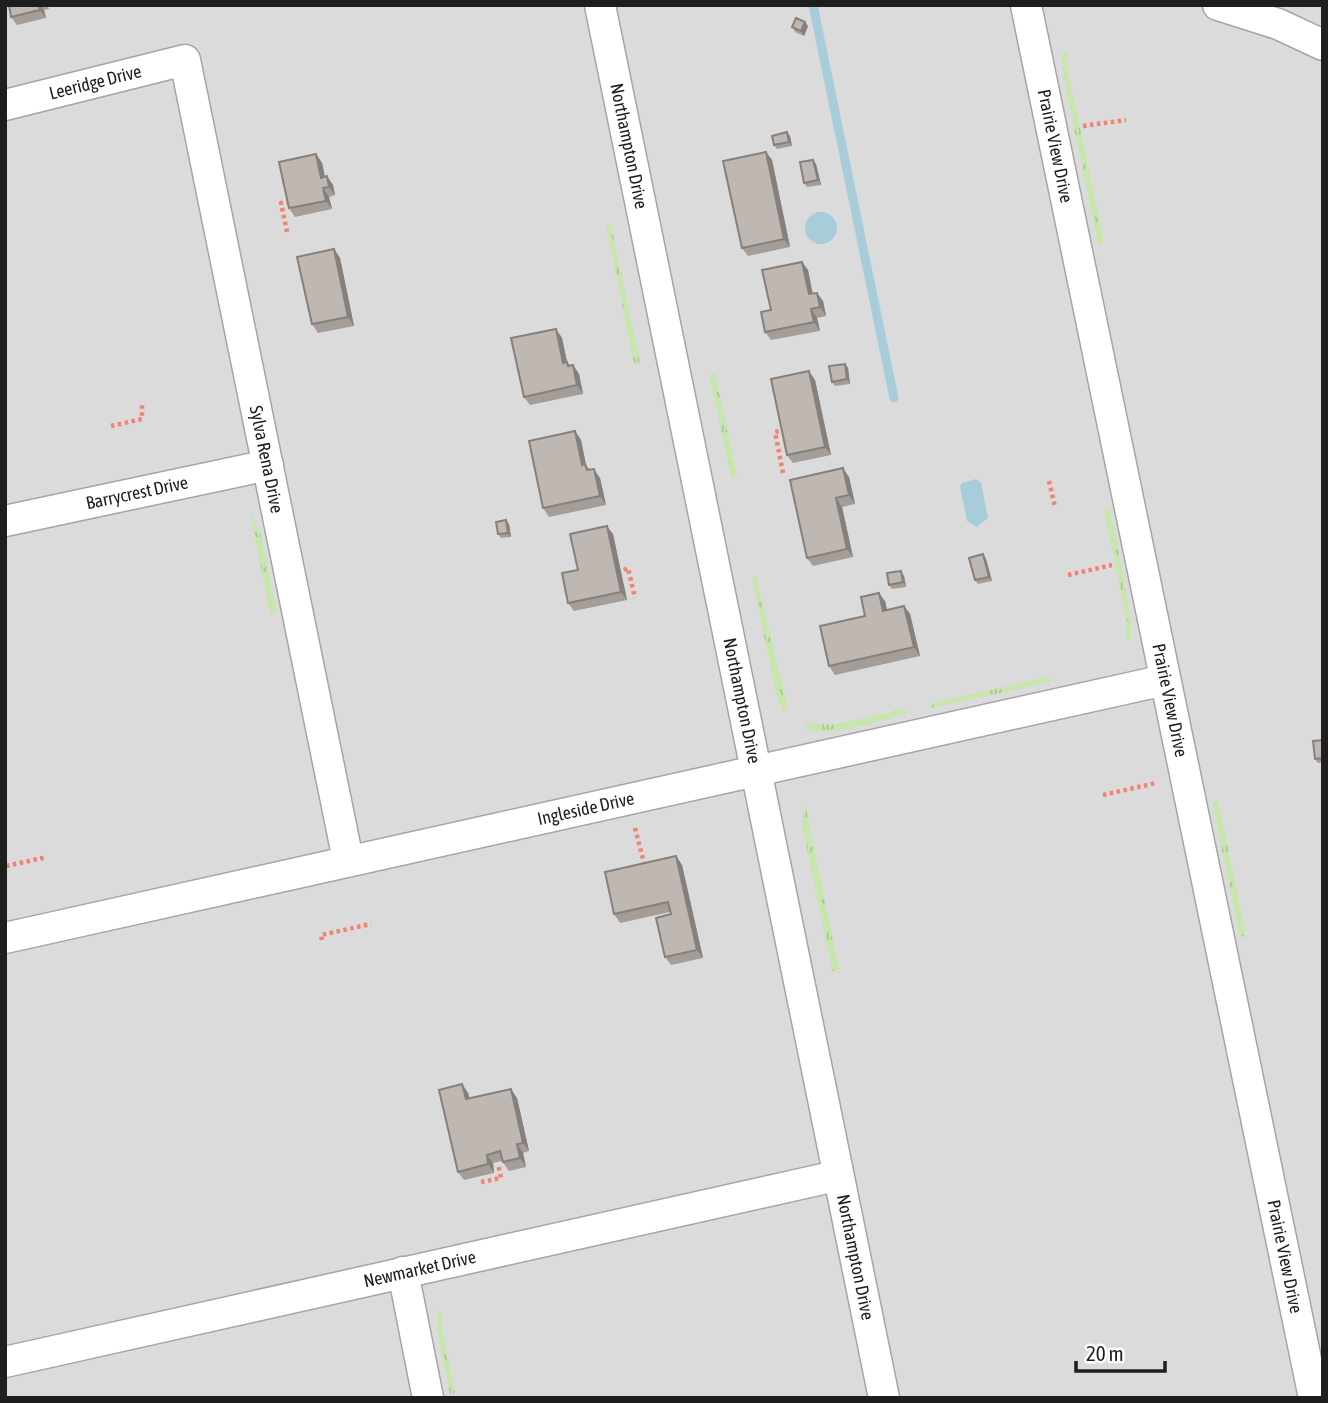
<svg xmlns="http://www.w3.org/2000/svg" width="1328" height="1403" font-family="'Asap Condensed',sans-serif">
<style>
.residential{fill:#dcdbdb}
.grass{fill:url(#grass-tufts)}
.water{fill:#a7cdda}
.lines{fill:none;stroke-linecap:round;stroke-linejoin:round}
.stream{stroke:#a7cdda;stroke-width:9}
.street-casing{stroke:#a5a5a5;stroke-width:33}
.path{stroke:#f28272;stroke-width:4.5;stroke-dasharray:3.5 3.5;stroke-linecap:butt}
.street{stroke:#fff;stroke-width:30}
.wall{fill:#a49d98}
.shaded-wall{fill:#86807c}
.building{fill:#bfb7b1;stroke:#86807c;stroke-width:2}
.labels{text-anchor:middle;stroke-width:5;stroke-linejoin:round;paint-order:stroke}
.street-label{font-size:18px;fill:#1e1e1e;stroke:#fff}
</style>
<defs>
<pattern id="grass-tufts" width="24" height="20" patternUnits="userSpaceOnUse" patternTransform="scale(1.75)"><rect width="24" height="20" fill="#c7e6ad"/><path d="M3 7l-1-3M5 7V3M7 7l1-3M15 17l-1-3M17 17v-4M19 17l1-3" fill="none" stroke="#aac594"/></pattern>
</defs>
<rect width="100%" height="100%" fill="#eeebe4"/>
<path class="residential" d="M5 5H1323V1398H5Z"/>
<path class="grass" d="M1062 52H1068L1067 66 1104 243 1098 244 1063 75Z
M606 225H611L640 363 634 364Z
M715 373 737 476 731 477 709 374Z
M1110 509 1131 617V640L1125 638 1127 623 1104 510Z
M250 512 260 531 277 612 270 614Z
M756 576 788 708 783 711 776 694 752 577Z
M1049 677 1050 682 932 708 931 703Z
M906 709 907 714C880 720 831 738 805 728L807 723 832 725Z
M1218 800 1246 936 1240 937 1212 801Z
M805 803 839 970 832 971 802 824Z
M437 1310 443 1312 442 1327 455 1393 450 1394 437 1329Z"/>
<path class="water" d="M805 228a16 16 0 1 1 32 0a16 16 0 1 1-32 0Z
M976 479 981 483 988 518 977 527 967 521 960 487 962 483Z"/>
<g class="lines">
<path class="stream" d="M813 5 894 398"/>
<defs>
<g id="street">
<path id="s1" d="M600 5 884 1398"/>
<path id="s2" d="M1026 5 1314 1398"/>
<path d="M1218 5 1278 24 1323 45"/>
<path id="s3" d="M5 105 185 60 348 860"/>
<path id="s4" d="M5 521 268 465"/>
<path id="s5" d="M5 938 1165 680"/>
<path d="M403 1272 428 1398"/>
<path id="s6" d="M5 1362 836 1176"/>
</g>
</defs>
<use href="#street" class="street-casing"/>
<path class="path" d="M1083 126 1126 120
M287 232 281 203 289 202
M111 426 142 419V405
M783 473 775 432 784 430
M1049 481 1055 507
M624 570 628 568 635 598
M1068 575 1112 565
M1103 795 1156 783
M635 828 645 867
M6 866 47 857
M322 940 321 935 371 924
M481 1182 501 1178 498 1164"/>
<use href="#street" class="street"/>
</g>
<path class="wall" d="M9 5H47L49 9 44 10 46 18 17 25 11 17Z
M808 26 804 36 795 32 792 27Z
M790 136 792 146 777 149 774 145Z
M766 152 772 160 790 247 748 256 742 248Z
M316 154 322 163 325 177 333 185 335 195 329 197 332 209 295 217 289 208Z
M816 164 821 185 807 187 804 183Z
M334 249 340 258 354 326 318 333 312 324Z
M802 262 808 270 813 294 817 293 823 301 826 316 817 318 820 331 771 340 765 332 771 310Z
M556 329 562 338 567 362 570 366 573 365 579 374 583 394 530 405 524 397Z
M845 364 848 368 850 384 835 386 832 382Z
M815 380 831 455 793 463 787 455Z
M575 431 581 440 586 465 589 470 600 478 606 505 549 517 543 508Z
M849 477 855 504 842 507 853 557 813 566 807 558 790 480Z
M509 524 511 537 501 538 498 534Z
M613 534 627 600 574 611 568 603 578 570Z
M983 554 986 559 992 581 978 584 975 580Z
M904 576 906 587 892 589 889 585Z
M885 601 887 610 904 606 910 614 920 656 835 675 829 666 865 616Z
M1323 740V762L1318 763 1315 759Z
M676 856 682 865 703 958 671 965 665 957 670 912 620 923 614 914Z
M462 1084 468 1093 470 1099 517 1098 529 1151 523 1153 526 1167 509 1171 502 1161 493 1163 494 1173 464 1180 458 1172Z"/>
<path class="shaded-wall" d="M39 5H40L44 10 46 18 40 10Z
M805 22 808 26 804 36 801 31Z
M787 132 790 136 792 146 789 142Z
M766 152 772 160 790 247 784 239Z
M316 154 322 163 327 186 321 178Z
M813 160 816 164 821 185 818 180Z
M327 176 333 185 335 195 329 187Z
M323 188 329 197 332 209 326 201Z
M334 249 340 258 354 326 348 317Z
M802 262 808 270 814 303 809 294Z
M817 293 823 301 826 316 820 307Z
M811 309 817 318 820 331 814 322Z
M556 329 562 338 567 362 573 370 563 363Z
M845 364 848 368 850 384 847 379Z
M573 365 579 374 583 394 577 385Z
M809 371 815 380 831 455 825 447Z
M575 431 581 440 586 465 591 473 593 479 582 465Z
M843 468 849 477 855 504 849 495Z
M594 469 600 478 606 505 600 496Z
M836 498 842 507 853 557 847 549Z
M506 520 509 524 511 537 508 533Z
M607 526 613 534 627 600 621 592Z
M983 554 986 559 992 581 989 577Z
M901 571 904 576 906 587 903 582Z
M879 593 885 601 889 619 883 611Z
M904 606 910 614 920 656 914 647Z
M676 856 682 865 703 958 697 950Z
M462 1084 468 1093 472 1108 466 1099Z
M511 1089 517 1098 529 1151 523 1143Z
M517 1144 523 1153 526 1167 520 1158Z
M487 1155 493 1163 494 1173 488 1164Z"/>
<path class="building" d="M9 5H39L40 10 11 17Z
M796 18 805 22 801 31 792 27Z
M787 132 789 142 774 145 772 136Z
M766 152 784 239 742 248 723 161Z
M316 154 321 178 327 176 329 187 323 188 326 201 289 208 279 162Z
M813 160 818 180 804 183 800 162Z
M334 249 348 317 312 324 297 257Z
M802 262 809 294 817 293 820 307 811 309 814 322 765 332 761 312 771 310 762 270Z
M556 329 563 363 567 362 568 366 573 365 577 385 524 397 511 338Z
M845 364 847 379 832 382 829 366Z
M809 371 825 447 787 455 771 379Z
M575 431 582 465 585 464 587 470 594 469 600 496 543 508 529 441Z
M843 468 849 495 836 498 847 549 807 558 790 480Z
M506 520 508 533 498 534 496 522Z
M607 526 621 592 568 603 562 573 578 570 570 534Z
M983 554 989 577 975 580 969 558Z
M901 571 903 582 889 585 887 573Z
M879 593 883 611 904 606 914 647 829 666 820 626 865 616 861 597Z
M1323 740V758L1315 759 1313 741Z
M676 856 697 950 665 957 656 918 671 914 668 902 614 914 605 872Z
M462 1084 466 1099 511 1089 523 1143 517 1144 520 1158 503 1162 500 1151 487 1155 488 1164 458 1172 439 1090Z"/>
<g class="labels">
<g class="street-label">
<text dy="6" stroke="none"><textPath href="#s3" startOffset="93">Leeridge Drive</textPath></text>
<text dy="6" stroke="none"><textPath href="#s1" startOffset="144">Northampton Drive</textPath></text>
<text dy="6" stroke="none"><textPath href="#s2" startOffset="144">Prairie View Drive</textPath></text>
<text dy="6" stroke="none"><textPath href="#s3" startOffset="593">Sylva Rena Drive</textPath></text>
<text dy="6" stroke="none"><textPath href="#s4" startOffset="135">Barrycrest Drive</textPath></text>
<text dy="6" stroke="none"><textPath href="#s1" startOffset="710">Northampton Drive</textPath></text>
<text dy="6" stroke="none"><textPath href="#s2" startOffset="710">Prairie View Drive</textPath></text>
<text dy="6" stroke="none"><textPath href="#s5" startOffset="595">Ingleside Drive</textPath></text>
<text dy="6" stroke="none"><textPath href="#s1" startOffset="1278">Northampton Drive</textPath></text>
<text dy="6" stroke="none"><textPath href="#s2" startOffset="1278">Prairie View Drive</textPath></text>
<text dy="6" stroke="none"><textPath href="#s6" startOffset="425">Newmarket Drive</textPath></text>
</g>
</g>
<rect width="1328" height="1403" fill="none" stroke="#1e1e1e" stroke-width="14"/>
<path d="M1076 1361v10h89v-10" fill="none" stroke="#1e1e1e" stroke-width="3.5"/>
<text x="1086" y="1361" font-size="21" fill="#1e1e1e" stroke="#ffffff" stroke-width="5" paint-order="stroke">20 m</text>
</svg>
